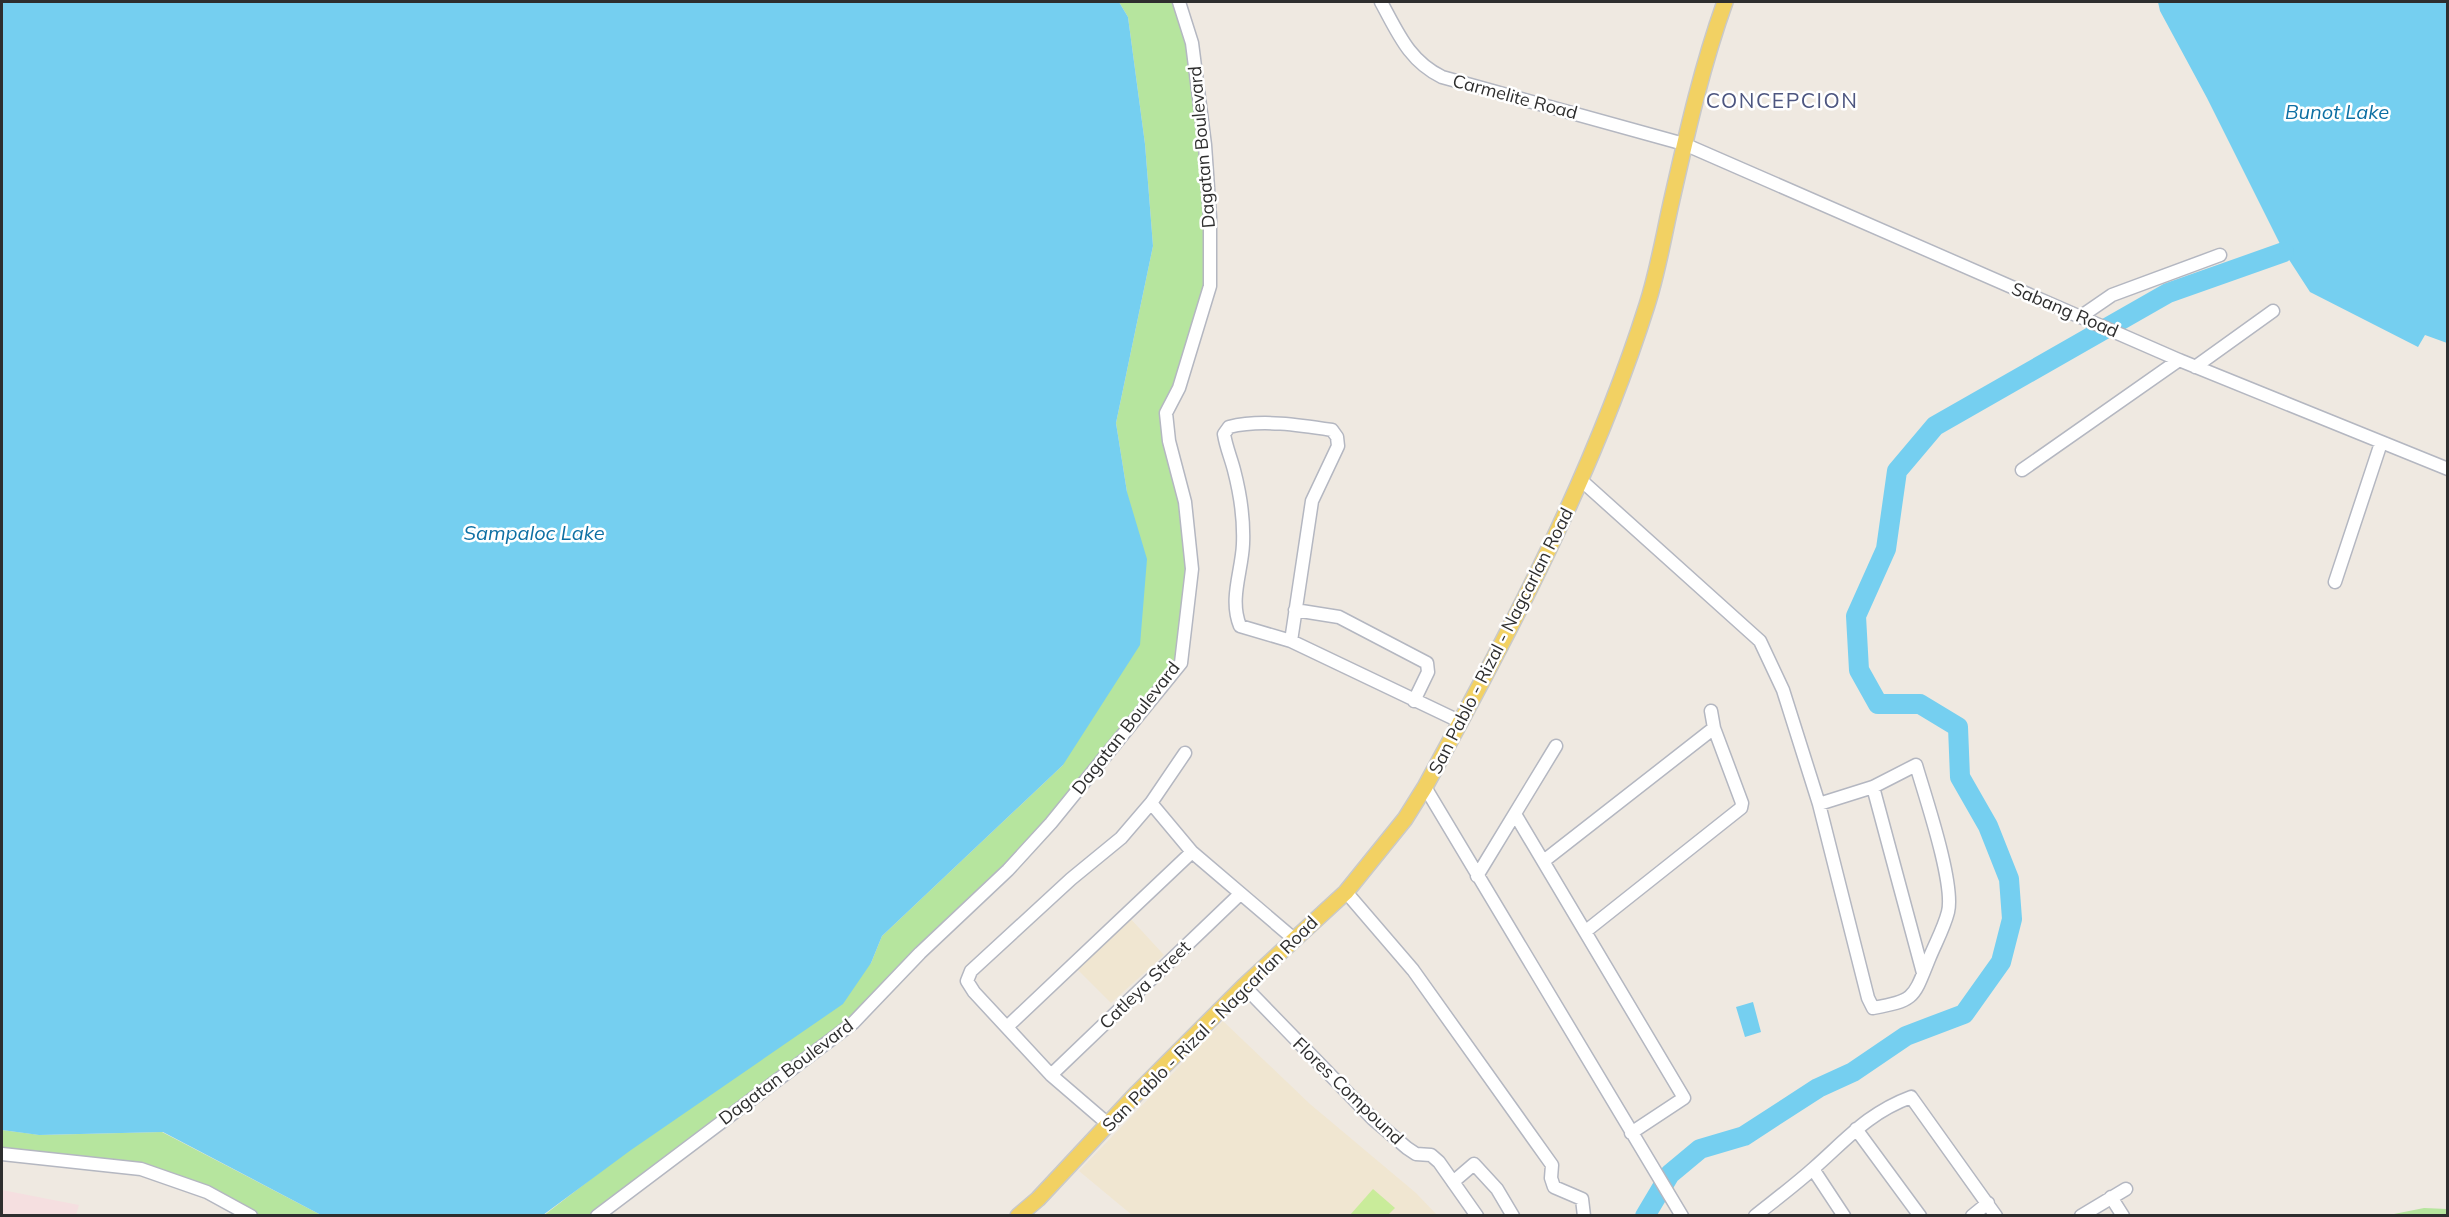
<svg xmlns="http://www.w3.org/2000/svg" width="2449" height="1217" font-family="Mulish,sans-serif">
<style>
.education{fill:#f0e6d1}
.medical{fill:#f5dfe0}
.green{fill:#b6e59e}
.pitch{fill:#c9ec9a}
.water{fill:#75cff0}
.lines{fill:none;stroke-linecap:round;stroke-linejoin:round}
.river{stroke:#75cff0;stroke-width:20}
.minor-casing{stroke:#b4b7c1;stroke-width:15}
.major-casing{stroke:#c9c9c9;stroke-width:18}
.minor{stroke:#fff;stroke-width:12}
.major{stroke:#f2d163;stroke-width:15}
.labels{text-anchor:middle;stroke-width:5;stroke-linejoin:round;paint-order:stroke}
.street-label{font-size:18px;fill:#2e2e2e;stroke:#fff}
.water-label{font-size:20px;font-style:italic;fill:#0d6fa3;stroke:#fff}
.quarter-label{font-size:21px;letter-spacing:1.5px;fill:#4d5680;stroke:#fff}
</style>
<rect width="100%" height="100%" fill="#efe9e1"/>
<path class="education" d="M1129 917 1164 955 1111 1003 1075 967Z
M1223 1021 1310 1104 1416 1193 1437 1215H1132L1079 1171Z"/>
<path class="medical" d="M2 1190 79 1205 76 1215H2Z"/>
<path class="green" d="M1119 2H1179L1192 43 1210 286 1166 413 1192 569 1181 663 1051 823 853 1023 597 1215 543 1216 871 963 882 936 1063 765 1127 492 1116 423 1153 246 1145 144 1128 17Z
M2 1130 40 1135 162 1132 321 1215H252L141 1169 2 1153Z
M2424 1208 2447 1209V1215H2389Z"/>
<path class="pitch" d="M1373 1189 1395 1208 1388 1215H1350Z"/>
<path class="water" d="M2 2H1119L1128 17 1145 144 1153 246 1116 423 1127 492 1147 559 1140 645 1063 765 882 936 871 963 843 1004 631 1150 543 1215H321L163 1132 39 1135 2 1130Z
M2158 2H2447V343L2425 335 2418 347 2310 292 2284 252 2207 98 2160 11Z
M1753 1002 1761 1032 1745 1037 1736 1007Z"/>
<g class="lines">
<path class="river" d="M1645 1216 1670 1174 1700 1149 1744 1136 1818 1088 1853 1072 1906 1036 1964 1014 2001 962 2012 919 2009 879 1988 826 1960 777 1958 727 1920 704H1878L1859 670 1856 616 1886 549 1897 471 1935 426 2168 293 2284 252"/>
<defs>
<path id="minor" d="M1381 2C1398 33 1409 61 1442 77L1684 144 2179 360 2448 469
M2080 317 2112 295 2220 255
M2195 367 2273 311
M2022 470 2179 360
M1582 481 1760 641 1783 690 1819 804 1868 998 1873 1008C1915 1000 1913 999 1929 959 1935 944 1944 928 1948 912 1955 884 1925 796 1916 765L1873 787 1819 804
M2335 582 2381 443
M1295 610 1339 617 1427 663 1428 672 1414 701
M1291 641 1312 501 1338 446 1337 437 1332 430C1300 425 1261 419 1229 427L1224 434C1226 447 1231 458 1234 470 1240 493 1244 520 1243 544 1242 571 1229 599 1240 626L1291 641 1461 722
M1425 787 1682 1216
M1873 787 1923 973
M1151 803 1192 852 1294 939
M1515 814 1684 1098 1631 1133
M1545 860 1714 728
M1477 876 1556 746
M1346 892 1413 970 1552 1165 1551 1178 1554 1187 1582 1199 1584 1216
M1586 931 1741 808 1742 803 1714 728 1711 711
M1244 986 1373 1119 1407 1148 1416 1154 1431 1155 1439 1162 1477 1216
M1007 1027 1192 852
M1051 1075 1239 895
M1108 1124 1051 1075 974 992 967 981 971 971 1071 879 1121 838 1151 803 1185 753
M1856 1129 1920 1216
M2 1154 141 1169 207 1192 251 1216
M1813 1169 1844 1216
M1453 1182 1474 1164 1497 1189 1513 1216
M2111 1197 2123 1216
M597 1216 853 1023 920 953 1008 870 1051 823 1181 663 1192 569 1185 502 1169 441 1166 413 1179 388 1210 286V217L1205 145 1192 43 1179 2
M1755 1216C1775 1200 1795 1185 1814 1168 1847 1139 1868 1113 1911 1097L1996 1216
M1972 1216 1988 1203
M2081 1216 2126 1189"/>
<path id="major" d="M1018 1216 1038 1199 1137 1093 1244 986 1346 892 1405 819 1425 787C1510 632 1593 475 1647 305 1658 271 1664 234 1672 199 1687 133 1702 66 1725 2"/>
</defs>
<use href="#minor" class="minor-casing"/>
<use href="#major" class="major-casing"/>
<use href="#minor" class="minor"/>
<use href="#major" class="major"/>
</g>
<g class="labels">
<g class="street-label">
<text transform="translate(1515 97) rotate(15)" y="6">Carmelite Road</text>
<text transform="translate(1202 147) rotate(-95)" y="6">Dagatan Boulevard</text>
<text transform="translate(2065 310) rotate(23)" y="6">Sabang Road</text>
<text transform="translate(1501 641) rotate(-63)" y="6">San Pablo - Rizal - Nagcarlan Road</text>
<text transform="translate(1126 728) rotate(-52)" y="6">Dagatan Boulevard</text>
<text transform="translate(1145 985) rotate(-44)" y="6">Catleya Street</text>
<text transform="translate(1210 1024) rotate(-45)" y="6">San Pablo - Rizal - Nagcarlan Road</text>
<text transform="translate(786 1072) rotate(-37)" y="6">Dagatan Boulevard</text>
<text transform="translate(1348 1091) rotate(44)" y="6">Flores Compound</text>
</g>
<g class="water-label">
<text x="2337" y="119">Bunot Lake</text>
<text x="534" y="540">Sampaloc Lake</text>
</g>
<g class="quarter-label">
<text x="1782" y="108">CONCEPCION</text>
</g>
</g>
<rect width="2449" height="1217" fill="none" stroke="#2e2e2e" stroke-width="6"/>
</svg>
